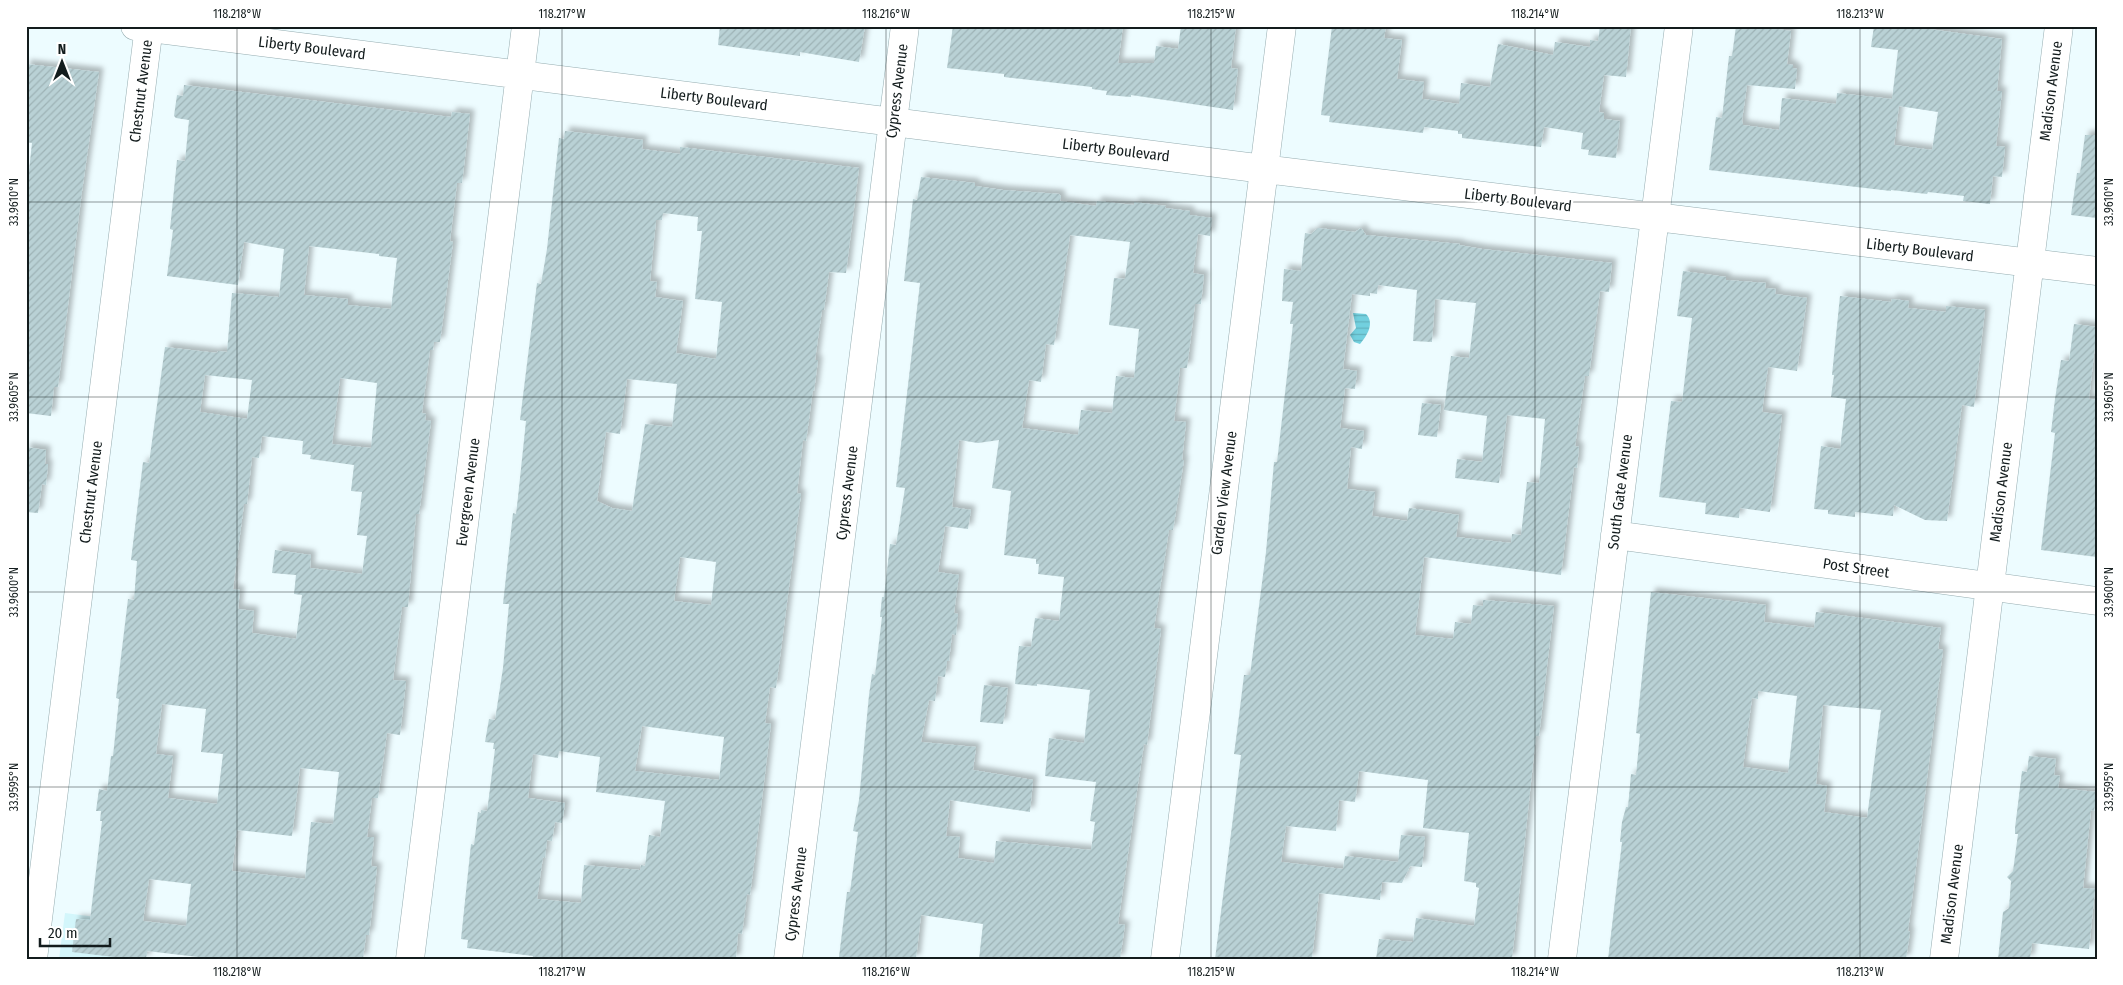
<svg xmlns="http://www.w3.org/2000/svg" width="2123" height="985" font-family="'Fira Sans Condensed',sans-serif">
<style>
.built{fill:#d3f6fb}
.water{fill:url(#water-rules)}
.building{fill:url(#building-hatch);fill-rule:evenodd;filter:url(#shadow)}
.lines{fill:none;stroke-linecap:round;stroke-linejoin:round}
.minor-casing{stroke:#95acb0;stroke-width:29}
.minor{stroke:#fff;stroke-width:28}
.ticks{fill:none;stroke:#131c1d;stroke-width:1;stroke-opacity:0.45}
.labels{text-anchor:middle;stroke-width:4.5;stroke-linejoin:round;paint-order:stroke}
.street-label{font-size:15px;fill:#131c1d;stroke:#fff}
.neatline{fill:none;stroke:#131c1d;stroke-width:2}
.ticks-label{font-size:12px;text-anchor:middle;fill:#131c1d}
</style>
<defs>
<pattern id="water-rules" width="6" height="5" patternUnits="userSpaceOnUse" patternTransform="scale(1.25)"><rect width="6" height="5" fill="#72d0df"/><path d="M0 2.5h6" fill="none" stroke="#62b2bf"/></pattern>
<pattern id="building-hatch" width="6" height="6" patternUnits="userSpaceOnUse" patternTransform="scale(1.25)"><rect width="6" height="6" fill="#b9d1d5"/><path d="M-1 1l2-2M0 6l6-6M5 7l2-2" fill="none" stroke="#9eb3b6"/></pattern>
<filter id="shadow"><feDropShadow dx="4.5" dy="-4.5" stdDeviation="2.5" flood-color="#0004"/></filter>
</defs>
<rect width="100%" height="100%" fill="#edfcff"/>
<path class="built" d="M65 913 150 924 146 959H59Z"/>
<path class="water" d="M1353 313 1366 314C1375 323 1367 336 1360 344L1354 342 1350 335 1356 328Z"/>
<path class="building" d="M720 26H865L859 62 800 52V56L718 45Z
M953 26H1123L1118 63H1154L1156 46 1178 49 1181 26H1236L1231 68 1238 69 1233 110 1131 95V97L1106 95 1107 91 1092 89V87L1004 77V74L947 68Z
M1332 26H1386L1384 38 1402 40 1397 79 1424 82 1422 99 1459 104 1461 83 1490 87 1498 44 1553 55 1555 42 1590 47V40L1598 41 1600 26H1631L1626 77 1604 75 1599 112 1604 113V119L1620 121 1616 158 1588 155 1589 150 1581 149 1583 133 1544 127 1541 147 1462 138V134H1458V131L1424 127 1423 133 1329 122 1330 116 1321 115Z
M1736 26H1756L1791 31 1787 64 1793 65V68L1797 69 1795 89 1747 85 1742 120 1743 125 1779 130 1782 98 1836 104 1837 93 1892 99 1898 50 1871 47 1874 26H1930L1929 29 2002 39 1997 91H2002L1996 146 2005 147 2002 177 1993 176 1990 204 1963 201 1964 196 1928 192 1927 194 1891 190V191L1709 170 1716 117 1722 118 1729 56H1732ZM1899 106 1938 112 1932 150 1894 145Z
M26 64 99 72 82 191 58 387H54L51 416 26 413V180H28L32 143 26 142Z
M184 85 451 117 452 112 470 114 462 183H457L450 241 453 242 440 342H434L433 350H430L422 413 426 414 425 420 431 421 419 514H416L408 607H402L393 680 406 681 400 735 387 733 378 798H372L367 837H374L371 866 377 867 369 935H366L363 959H197L198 957 147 951 146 959H131L72 952 76 919 90 920 102 821H100L101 811H96L99 789 107 791 111 756H113L119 699 116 698 128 599 134 600 137 561 131 560 143 462 149 463 165 347 217 353 218 351 227 352 232 293 279 297 284 249 244 242 238 285 167 276 173 230 170 229 177 160 185 161 189 120 176 118 174 116 177 95 183 96ZM309 246 379 254V256L397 258 391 309 348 305V299L304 295ZM205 375 252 380 247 419 200 412ZM340 378 377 383 371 448 332 444ZM262 436 303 441 302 454 311 455 310 459 354 465 351 491 362 492 357 535 367 536 362 574 310 568 311 555 275 550 272 573 296 575 294 594 302 595 296 639 252 633 254 611 238 609 240 590 233 589 244 504H247L252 457 259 458ZM162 704 206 709 201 752 223 754 217 804 168 798 173 756 156 754ZM300 768 339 772 333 824 311 822 305 879 232 871 237 830 292 836ZM149 879 191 884 186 926 143 921Z
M565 131 643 140 642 149 680 154V147L859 168 846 273 829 272 824 310H822L815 360H818L814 391 813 390 806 441 803 440 797 493 801 494 776 688 770 687 765 723 771 724 760 816 750 895 747 894 742 934 738 933 736 959H532L533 956 467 948 468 940 461 939 471 844 474 845 478 812 481 813V810L487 811 488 804 495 749H493L494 743 485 742 489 719 495 720 503 668 509 604H503L513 513 516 514 518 497 526 421 520 420 537 283 541 284 547 249 559 138 564 139ZM663 213 698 217 697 231H702L695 299 722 302 716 359 676 353 683 301 655 297 657 282 650 281 656 220H662ZM627 379 677 384 672 427 645 424 632 511 612 508 597 501 606 432 620 434ZM680 557 716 562 711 605 674 601ZM642 726 724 737 719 780 635 771ZM559 751 600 757 596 792 665 801 660 837 649 835 645 866 641 865 640 870 584 865 581 903 537 899 543 857 545 858 547 840 552 841 555 822 562 823 565 803 528 798 533 754 558 758Z
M2085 135H2097V218L2071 215 2077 173H2080Z
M921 177 975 183V186L1003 190 1059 194 1061 196 1060 201 1096 206 1097 201 1134 205V202L1166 206 1165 208 1190 211V215L1212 218 1210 236 1198 234 1193 273 1204 275 1201 304H1195L1187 368H1180L1174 421 1186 422 1182 460H1184L1173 530H1169L1154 628 1161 629 1147 745 1144 744 1138 784 1118 924 1125 925 1120 959H979L983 924 921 915 916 959H856L839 957 847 892H850L858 832 853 831 859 800 869 695 872 674 875 675 882 617H880L882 597H884L890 544 896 545 905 488 896 487 920 283 904 281 913 199 917 200ZM1070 235 1130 242 1125 279 1114 278 1109 325 1139 329 1134 378 1116 376 1112 413 1081 410 1078 435 1022 428 1029 380 1041 382 1046 344 1054 345ZM959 440 978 443 999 440 992 488 1011 491 1004 555 1036 559V564H1039L1038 574 1064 577 1059 621 1035 618 1031 647 1019 646 1015 684 1037 686V684L1090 690 1084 743 1049 738 1045 776 1096 782 1090 821 1095 822 1091 850 996 841 994 863 958 858 960 837 946 836 950 800 1030 812 1033 780 973 770 976 747 921 742 929 700 935 701 938 676 945 677 947 661H949L952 634 956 635 958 614 954 613 959 575 938 572 945 526 968 529 971 510 952 507Z
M1318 228 1355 232 1361 228 1366 235 1460 244 1459 245 1482 249 1612 263 1609 292 1600 291 1589 376H1585L1575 446 1579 447 1577 468 1574 467 1561 575 1424 557 1415 635 1453 639 1455 622 1471 624 1473 605 1483 606V600L1554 606 1539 736H1536L1512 959H1376L1379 939 1413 942 1416 918 1474 926 1479 888 1476 887V883L1464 881 1469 833 1423 828 1428 780 1359 771 1355 802 1339 800 1336 831 1286 826 1281 862 1343 869 1345 856 1398 862 1401 835 1425 837 1422 867 1410 866 1402 883 1382 882 1380 900 1319 893 1312 959H1215L1241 755 1234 754 1238 724 1244 675H1250L1266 552 1274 462H1277L1293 324H1290L1293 302 1282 301 1284 269 1301 271 1305 233 1311 234ZM1378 285 1417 290 1413 341 1432 342 1435 299 1476 303 1469 358 1451 356 1444 410 1487 416 1482 462 1457 459 1455 478 1499 483 1507 415 1545 419 1539 483 1527 482 1521 535 1512 534 1511 543 1456 537 1459 515 1409 508 1407 521 1372 516 1375 492 1347 489 1351 447 1362 449 1364 431 1340 428 1345 388 1355 389 1357 371 1343 369 1352 294 1370 296V293L1377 294Z
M1683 271 1726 277V280L1766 283 1765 288 1776 289 1775 294 1807 298 1797 371 1768 367 1762 412 1782 415 1770 512 1740 508 1739 518 1705 514 1706 503 1659 497 1671 401 1682 402 1692 318 1677 316Z
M1840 296 1891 302 1892 299 1909 301 1908 308 1946 312V306L1985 310 1974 407 1962 405 1947 521 1925 520 1894 505 1893 516 1855 512V517L1828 514V510L1814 509 1821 446 1840 449 1846 399 1831 397 1834 375H1832Z
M2074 324 2097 327 2089 399 2097 400V557L2041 550 2055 433 2051 432 2055 399 2061 360 2069 361Z
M1422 403 1441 405 1437 437 1418 435Z
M26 447 46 450 45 464H48L46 485 42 484 38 513 26 512Z
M1651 592 1766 605 1764 622 1814 628 1816 612 1941 628 1938 649 1943 650 1908 931 1910 932 1906 959H1608L1622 842H1620L1622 822 1626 807H1628L1631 774 1636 775 1640 734 1636 733ZM1758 691 1797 696 1788 773 1743 767 1752 698 1758 699ZM1823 705 1881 710 1867 818 1824 812 1827 786 1816 784Z
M984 685 1008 688 1003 724 980 722Z
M2029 756 2056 759 2054 775 2060 776 2058 788 2097 792 2094 811 2091 810 2083 888 2095 889 2089 949 2032 943 2030 959H1998L2003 912 2009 908 2011 881 2007 877 2013 871 2018 834H2015V828L2022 771 2027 772Z"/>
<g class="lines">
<defs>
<path id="minor" d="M135 26 1264 169 2097 271
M1615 535 2097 601
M33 959 149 26
M410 959 526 26
M788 959 905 26
M1165 959 1282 26
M1562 959 1679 26
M1944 959 2059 26"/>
</defs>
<use href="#minor" class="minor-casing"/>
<use href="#minor" class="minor"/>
</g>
<path class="ticks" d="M237 26V959M562 26V959M886 26V959M1211 26V959M1535 26V959M1860 26V959M26 202H2097M26 397H2097M26 592H2097M26 787H2097"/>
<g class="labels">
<g class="street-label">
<text transform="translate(312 48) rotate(7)" y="5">Liberty Boulevard</text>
<text transform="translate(141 91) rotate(-83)" y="5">Chestnut Avenue</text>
<text transform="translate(897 91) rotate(-83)" y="5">Cypress Avenue</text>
<text transform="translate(2051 91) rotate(-83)" y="5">Madison Avenue</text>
<text transform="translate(714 99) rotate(7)" y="5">Liberty Boulevard</text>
<text transform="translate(1116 150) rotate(7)" y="5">Liberty Boulevard</text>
<text transform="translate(1518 200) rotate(7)" y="5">Liberty Boulevard</text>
<text transform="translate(1920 250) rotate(7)" y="5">Liberty Boulevard</text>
<text transform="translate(91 492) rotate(-83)" y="5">Chestnut Avenue</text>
<text transform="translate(468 492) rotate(-83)" y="5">Evergreen Avenue</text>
<text transform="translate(1620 492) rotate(-83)" y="5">South Gate Avenue</text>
<text transform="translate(2001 492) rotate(-83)" y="5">Madison Avenue</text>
<text transform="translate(847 493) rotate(-83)" y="5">Cypress Avenue</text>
<text transform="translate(1224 493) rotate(-83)" y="5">Garden View Avenue</text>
<text transform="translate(1856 568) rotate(8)" y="5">Post Street</text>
<text transform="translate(796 894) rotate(-83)" y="5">Cypress Avenue</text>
<text transform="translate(1952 894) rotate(-83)" y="5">Madison Avenue</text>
</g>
</g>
<rect width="2123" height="985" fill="none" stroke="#ffffff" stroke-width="55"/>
<g transform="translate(62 62)" stroke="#ffffff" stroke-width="4" paint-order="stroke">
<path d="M0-4L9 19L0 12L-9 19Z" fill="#131c1d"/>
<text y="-8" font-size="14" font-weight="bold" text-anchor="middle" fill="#131c1d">N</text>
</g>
<path d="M40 938v8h70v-8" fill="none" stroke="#131c1d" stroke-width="2.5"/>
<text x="48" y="938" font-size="15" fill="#131c1d" stroke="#ffffff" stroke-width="4" paint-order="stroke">20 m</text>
<rect x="28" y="28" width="2068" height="930" class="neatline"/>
<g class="ticks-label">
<text x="237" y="18">118.218°W</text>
<text x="562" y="18">118.217°W</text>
<text x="886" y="18">118.216°W</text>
<text x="1211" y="18">118.215°W</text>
<text x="1535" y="18">118.214°W</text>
<text x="1860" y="18">118.213°W</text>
<text transform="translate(14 202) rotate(-90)" y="4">33.9610°N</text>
<text transform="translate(2109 202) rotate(-90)" y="4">33.9610°N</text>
<text transform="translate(14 397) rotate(-90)" y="4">33.9605°N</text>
<text transform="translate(2109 397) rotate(-90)" y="4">33.9605°N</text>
<text transform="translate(14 592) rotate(-90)" y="4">33.9600°N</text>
<text transform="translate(2109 592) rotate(-90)" y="4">33.9600°N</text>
<text transform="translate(14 787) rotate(-90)" y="4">33.9595°N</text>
<text transform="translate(2109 787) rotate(-90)" y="4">33.9595°N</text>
<text x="237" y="976">118.218°W</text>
<text x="562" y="976">118.217°W</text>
<text x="886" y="976">118.216°W</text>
<text x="1211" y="976">118.215°W</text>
<text x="1535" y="976">118.214°W</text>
<text x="1860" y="976">118.213°W</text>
</g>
</svg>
